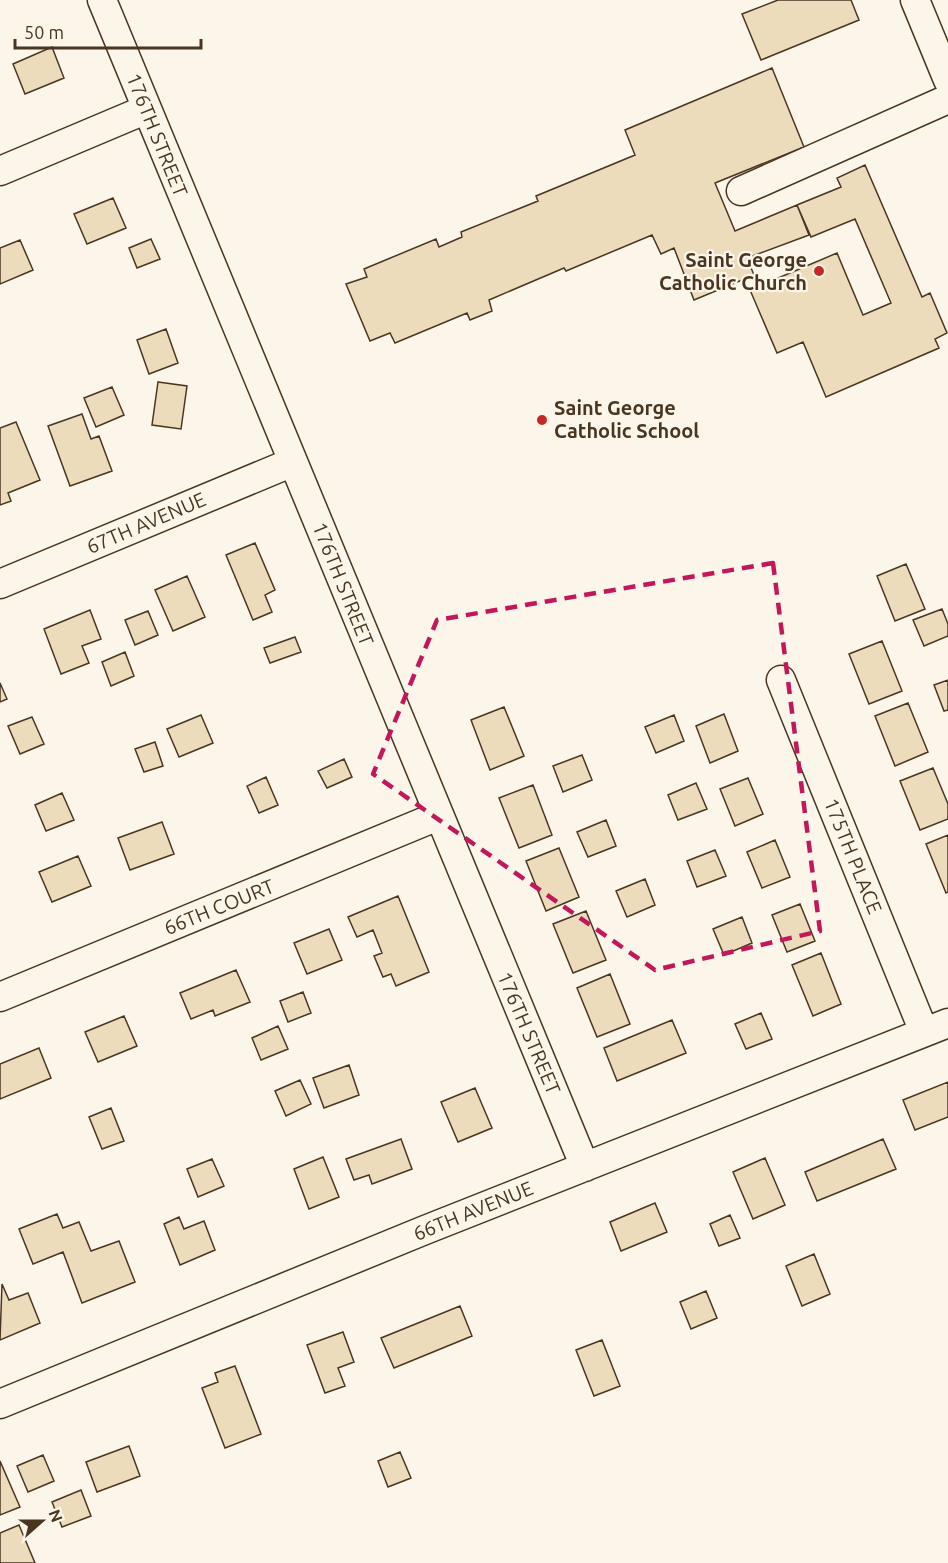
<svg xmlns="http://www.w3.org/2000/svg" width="948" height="1563" font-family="Ubuntu,sans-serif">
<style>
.building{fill:#ecdcbc;stroke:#4a3520;stroke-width:1.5}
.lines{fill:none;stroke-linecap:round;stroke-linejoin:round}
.minor-casing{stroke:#4a3520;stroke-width:31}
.minor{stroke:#fbf6e9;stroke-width:28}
.marked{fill:none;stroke:#c2185b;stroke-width:4.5;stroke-dasharray:12 8;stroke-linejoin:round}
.poi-dot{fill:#c62828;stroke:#fbf6e9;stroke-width:2}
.labels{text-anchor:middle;stroke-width:4.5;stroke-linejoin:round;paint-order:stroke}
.street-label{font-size:20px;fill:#4a3520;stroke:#fbf6e9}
.poi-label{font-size:20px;font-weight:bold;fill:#4a3520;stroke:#fbf6e9;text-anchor:end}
</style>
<rect width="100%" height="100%" fill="#fbf6e9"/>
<path class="building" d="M778 0H851L859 20 761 60 742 14Z
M52 47 64 78 25 94 13 64Z
M772 68 804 147 715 183 735 231 797 205 809 235 747 258 754 275 694 300 674 248 661 254 652 235 566 271 564 268 489 300 492 311 470 320 467 313 395 343 390 333 370 341 346 284 367 277 364 269 436 239 439 247 462 237 461 232 538 201 536 196 635 155 625 130Z
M865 165 922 297 930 293 947 333 935 339 939 348 826 397 803 342 777 353 750 290 837 253 863 315 891 303 855 219 811 237 797 205 841 187 837 178Z
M113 198 126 228 87 244 74 214Z
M151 239 160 259 137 268 129 248Z
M20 240 33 270 0 284V248Z
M166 329 178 363 149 374 137 340Z
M158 382 187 386 181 429 152 425Z
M112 387 124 415 96 427 84 398Z
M82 414 91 439 99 436 112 471 70 486 48 426Z
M16 422 40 480 8 493 11 501 0 505V428Z
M255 543 275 590 265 595 272 612 253 620 226 555Z
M906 564 925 609 895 621 877 576Z
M187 576 205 617 173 631 155 590Z
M942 609 948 624V636L924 646 913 620Z
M90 610 101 639 82 646 89 663 61 674 44 629Z
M148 611 158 635 135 645 125 620Z
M295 637 301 652 270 663 264 648Z
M882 641 902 691 869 704 849 654Z
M125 652 134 676 111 686 102 662Z
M948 680V710L944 711 934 685Z
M0 683 7 699 0 702Z
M908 703 928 752 895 766 875 716Z
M504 707 524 756 490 770 471 720Z
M724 714 738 751 710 763 696 726Z
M201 715 213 743 179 757 167 729Z
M674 715 684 741 656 753 645 727Z
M32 717 44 744 20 754 8 726Z
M155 742 163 766 144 772 135 749Z
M582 755 592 780 563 792 553 766Z
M344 759 352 777 327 788 318 771Z
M933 768 948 804V819L920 830 900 781Z
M266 777 278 805 259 813 247 786Z
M748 778 763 814 735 826 720 789Z
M696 783 707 809 678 820 668 795Z
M533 785 552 835 519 848 499 798Z
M62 793 74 820 46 831 35 805Z
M606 820 616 846 588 857 577 832Z
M162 822 174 854 130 870 118 838Z
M948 835V892L946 893 926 844Z
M775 840 790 877 762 888 747 852Z
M559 848 579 897 546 911 526 861Z
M715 850 726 876 697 887 687 861Z
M78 856 91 886 52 902 39 872Z
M645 879 655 905 627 917 616 891Z
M398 896 429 972 396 986 391 974 383 977 374 956 382 953 373 930 357 937 348 917Z
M800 904 815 941 787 952 772 915Z
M586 911 606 960 573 973 553 924Z
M742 917 752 943 724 955 713 929Z
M329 929 342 960 307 974 294 943Z
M821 953 841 1004 813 1016 792 965Z
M236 970 250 1002 215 1016 213 1010 191 1019 180 993Z
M610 974 630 1024 597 1037 577 988Z
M303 992 311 1013 288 1022 280 1001Z
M761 1013 772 1039 746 1049 735 1024Z
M124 1016 137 1046 98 1062 85 1032Z
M672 1020 686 1053 617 1081 604 1048Z
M278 1026 288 1049 261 1060 252 1038Z
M39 1048 51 1078 0 1099V1064Z
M349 1065 359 1095 324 1108 313 1078Z
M300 1080 311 1104 286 1116 275 1091Z
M948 1082V1117L915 1130 903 1100Z
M475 1088 492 1128 458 1142 441 1102Z
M111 1108 124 1141 102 1149 89 1117Z
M401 1139 412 1169 372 1184 369 1175 354 1180 346 1159Z
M883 1139 896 1169 817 1201 805 1172Z
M323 1157 339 1197 309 1209 294 1169Z
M765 1158 785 1205 753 1219 733 1172Z
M212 1159 224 1186 198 1197 187 1169Z
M655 1203 667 1232 621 1251 610 1222Z
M57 1214 63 1228 79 1222 91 1251 119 1241 135 1282 82 1303 63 1252 33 1264 19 1229Z
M730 1215 740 1238 719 1246 710 1224Z
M179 1217 184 1229 204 1221 215 1250 180 1265 164 1224Z
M814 1254 830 1294 802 1306 786 1266Z
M2 1284 9 1300 28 1293 40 1323 0 1340Z
M706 1291 717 1318 691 1329 680 1302Z
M460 1306 472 1336 394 1368 381 1338Z
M343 1332 354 1362 338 1368 345 1386 325 1393 307 1345Z
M602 1340 620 1386 594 1396 576 1350Z
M235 1366 261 1434 225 1448 202 1388 218 1382 215 1373Z
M129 1446 140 1476 97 1492 86 1462Z
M400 1452 411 1478 388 1487 378 1461Z
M43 1455 54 1481 28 1492 17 1466Z
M0 1461 20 1507 0 1515Z
M81 1490 91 1516 62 1527 52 1502Z
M19 1525 35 1563H0V1533Z"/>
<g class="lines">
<defs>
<path id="minor" d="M102 0 585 1167
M915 0 948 80
M0 171 147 109
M741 191 948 99
M0 584 293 462
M781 680 924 1032
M0 997 438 816
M0 1404 425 1230 948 1023"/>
</defs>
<use href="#minor" class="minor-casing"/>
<use href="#minor" class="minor"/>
</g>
<path class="marked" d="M773 563 820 931 655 970 373 774 437 620Z"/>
<g class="poi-dot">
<circle cx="819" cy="271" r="6"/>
<circle cx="542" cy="420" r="6"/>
</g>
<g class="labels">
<g class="street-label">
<text transform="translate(157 135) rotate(68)" y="7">176TH STREET</text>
<text transform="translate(146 523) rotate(-23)" y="7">67TH AVENUE</text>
<text transform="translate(343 584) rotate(68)" y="7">176TH STREET</text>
<text transform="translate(853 856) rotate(68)" y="7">175TH PLACE</text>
<text transform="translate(219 907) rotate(-22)" y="7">66TH COURT</text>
<text transform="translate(529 1033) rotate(67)" y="7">176TH STREET</text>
<text transform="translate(473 1211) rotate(-22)" y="7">66TH AVENUE</text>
</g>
<g class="poi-label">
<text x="807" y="267">Saint George<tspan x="807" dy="23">Catholic Church</tspan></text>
<text x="554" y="415" text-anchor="start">Saint George<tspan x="554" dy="23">Catholic School</tspan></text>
</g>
</g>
<g transform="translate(42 1521) rotate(69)" stroke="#fbf6e9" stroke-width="4.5" paint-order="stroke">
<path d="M0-4.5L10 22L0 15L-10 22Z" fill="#4a3520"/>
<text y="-9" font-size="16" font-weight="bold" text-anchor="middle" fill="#4a3520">N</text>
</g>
<path d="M15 39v9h186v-9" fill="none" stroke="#4a3520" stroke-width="3"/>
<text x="24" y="39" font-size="18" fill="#4a3520" stroke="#fbf6e9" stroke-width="4.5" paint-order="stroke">50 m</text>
</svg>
